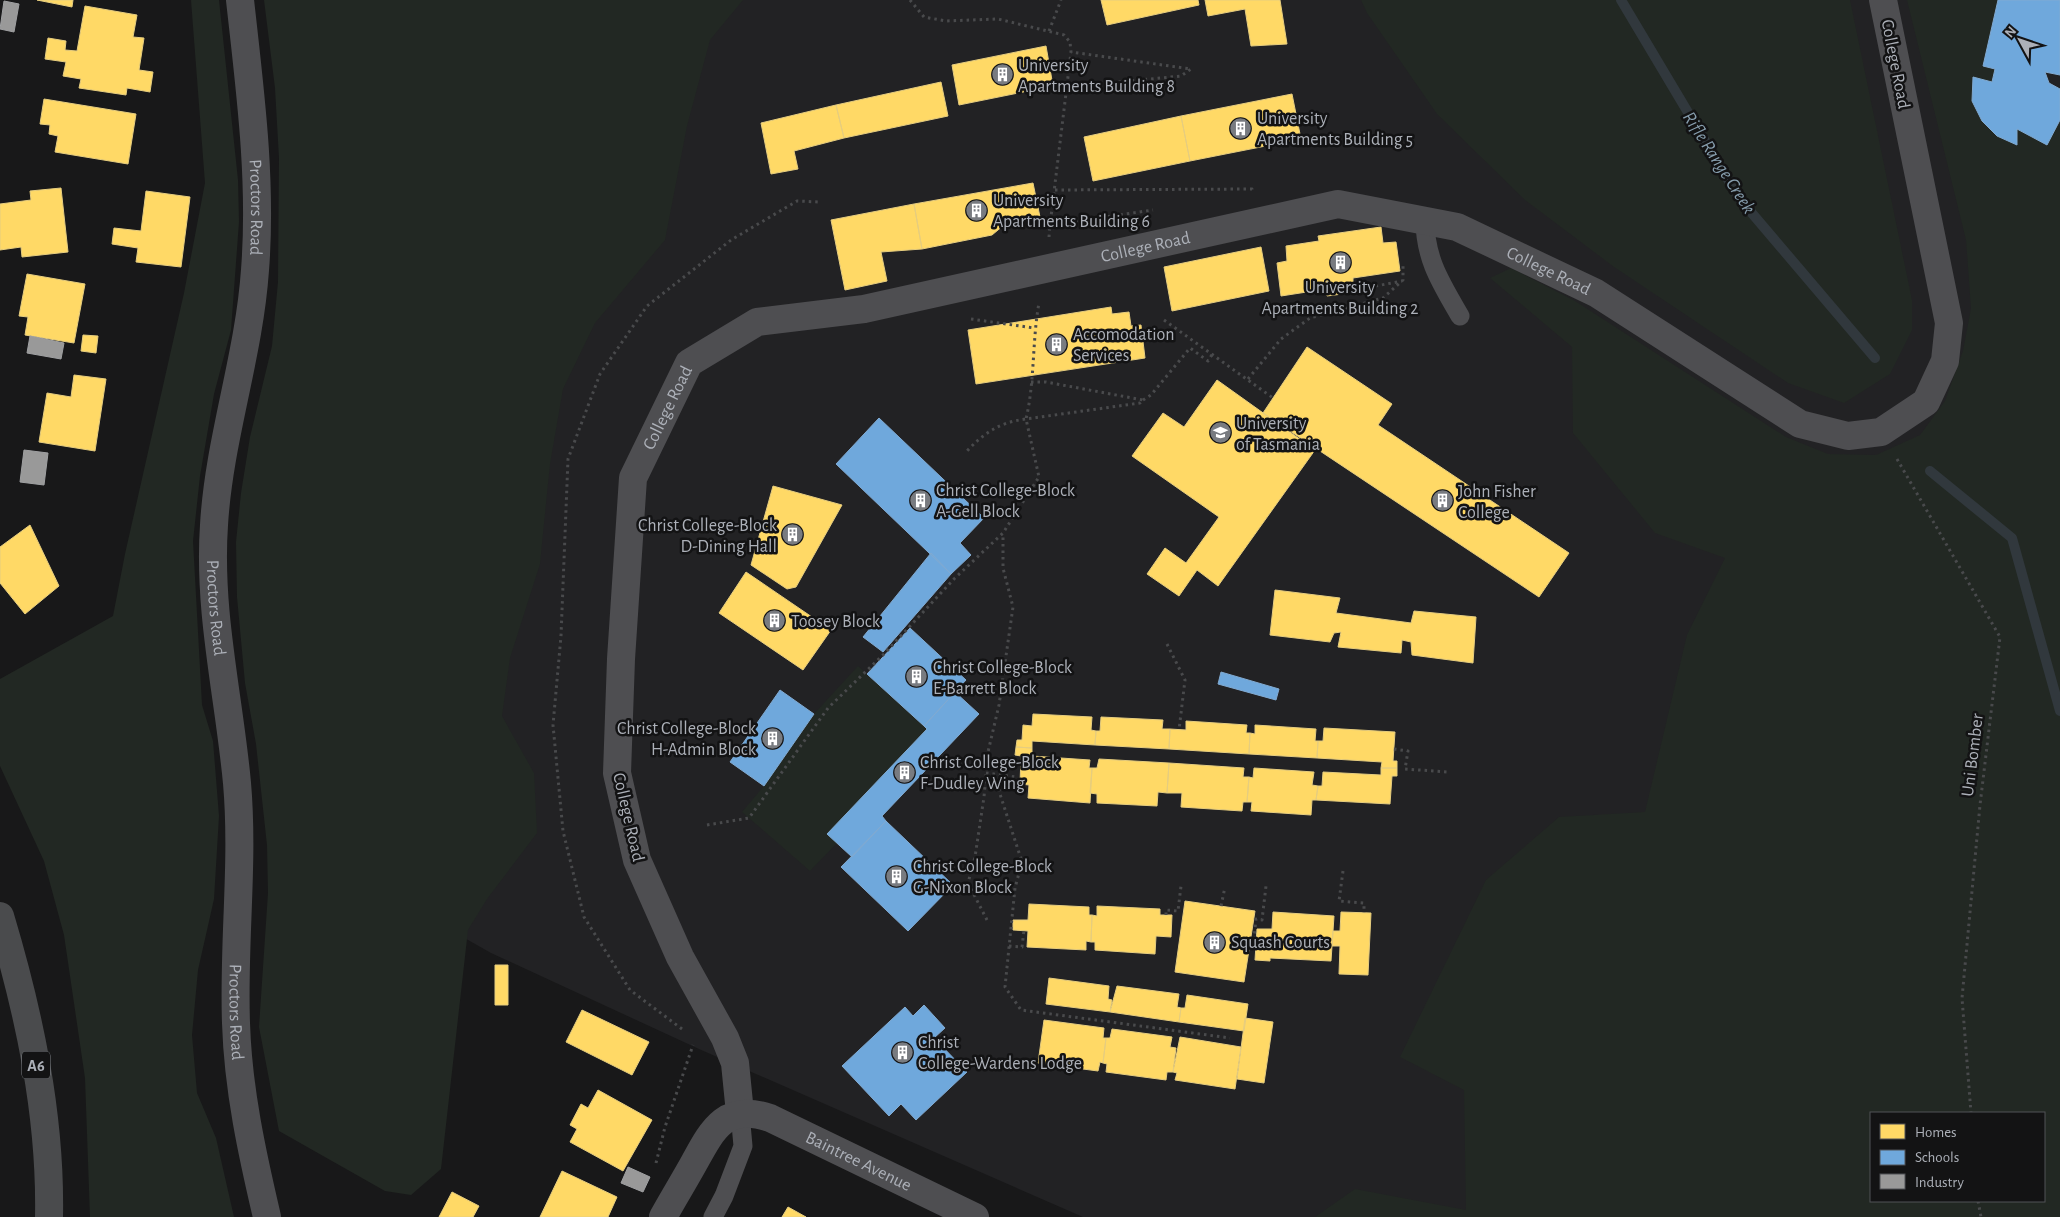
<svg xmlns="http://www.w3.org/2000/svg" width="2060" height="1217" font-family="'Alegreya Sans',sans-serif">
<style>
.built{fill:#222224;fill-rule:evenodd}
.green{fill:#222823;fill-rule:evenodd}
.homes{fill:#ffd966;stroke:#e6cd7f}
.schools{fill:#6fa8dc;stroke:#81aad1}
.industry{fill:#999;stroke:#9fa0a2}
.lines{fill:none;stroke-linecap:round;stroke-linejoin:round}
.stream{stroke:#31383d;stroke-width:10}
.path{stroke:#494a4c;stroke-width:3;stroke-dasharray:2.5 4;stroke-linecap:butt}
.service{stroke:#4e4e51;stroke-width:19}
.minor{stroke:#4e4e51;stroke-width:28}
.tertiary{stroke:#4e4e51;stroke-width:28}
.trunk{stroke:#4a4b4d;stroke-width:28}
.labels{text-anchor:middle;stroke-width:5;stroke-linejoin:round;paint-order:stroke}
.shield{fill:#131314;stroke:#7e8187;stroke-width:1}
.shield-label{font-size:16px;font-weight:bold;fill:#acb0b8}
.street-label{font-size:18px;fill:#acb0b8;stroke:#131314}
.poi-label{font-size:18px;fill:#acb0b8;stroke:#131314;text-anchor:start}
.water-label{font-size:19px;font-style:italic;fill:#879eae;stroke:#131314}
</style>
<rect width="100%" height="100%" fill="#181819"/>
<path class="built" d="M426 0H2060V1217H1083L699 1049 491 953 336 865ZM1871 1113H2044V1201H1871Z"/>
<path class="green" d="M191 0H219L238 180 239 222 231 330 214 394 200 476 193 541 202 705 213 741 219 816 214 899 198 970 192 1035 197 1093 216 1138 234 1217H90L85 1078 64 935 44 861 0 766V679L113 616 125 554 184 293 205 183Z
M264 0H743L710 40 687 126 665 240 595 323 563 389 550 464 540 564 510 658 502 716 534 773 537 833 487 899 468 930 441 1169 411 1195 385 1191 279 1131 259 1027 268 893 267 845 256 744 245 683 237 597 236 542 241 493 250 437 272 346 278 282 279 158 275 88Z
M1361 0H1850L1912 300V330L1890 374 1844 403 1788 383 1614 267 1525 200 1437 114 1367 13Z
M1907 0H1998L1983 65 1995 69 1992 82 1973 78C1972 107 1976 116 1997 136L2017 129 2046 145 2060 120V1217H1315L1355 1189 1466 1210 1464 1090 1400 1057 1486 880 1559 817 1645 812 1687 635 1725 558 1655 533 1573 433 1572 347 1490 278 1511 268 1575 301 1786 437 1828 454 1876 455 1920 435 1945 401 1963 351 1971 308 1966 240ZM1871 1113H2044V1201H1871Z
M858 666 927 729 837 843 810 871 742 812 764 786 814 714Z"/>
<path class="homes" d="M37 0H73L72 7Z
M1101 0H1198L1199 5 1107 25Z
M1205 0H1280L1287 44 1251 46 1245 9 1208 16Z
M85 6 137 15 133 37 144 38 139 70 153 72 150 92 127 88 126 95 79 88 81 79 63 76 66 62 45 59 48 38 66 41 65 50 77 51Z
M1046 46 1053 86 959 105 952 65Z
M941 82 948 116 844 138 836 105Z
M1292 94 1301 139 1190 161 1181 116Z
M44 99 136 114 128 164 55 152 58 136 49 134 50 125 40 124Z
M836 105 844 138 794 151 798 169 771 174 761 123Z
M1181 116 1190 161 1093 181 1084 137Z
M1033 183 1040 217 1004 225 992 235 922 249 914 204Z
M61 188 68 252 22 257 21 247 0 250V204L31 200 30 191Z
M146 191 190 197 181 267 136 262 138 248 112 244 114 228 141 231Z
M914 204 922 249 881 252 887 281 845 290 831 220Z
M1381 227 1383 243 1396 242 1400 271 1353 278V283H1349L1350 293 1327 296 1326 289 1281 296 1277 263 1287 261 1286 246 1319 241 1318 236Z
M1261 247 1269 291 1172 311 1164 267Z
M27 274 85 284 74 343 25 335 28 317 19 316Z
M1111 307 1112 314 1129 312 1131 326 1141 325 1145 358 976 384 968 330Z
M83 335 98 336 96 353 81 351Z
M1307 347 1392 404 1378 425 1569 553 1539 597 1263 413Z
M74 375 106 379 95 451 39 442 47 393 71 397Z
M1217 380 1315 450 1218 586 1197 570 1179 596 1147 574 1165 548 1186 563 1219 517 1132 456 1163 413 1184 427Z
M773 486 842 505 796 587 787 589 751 565Z
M30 525 59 586 25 614 0 583V547Z
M746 572 831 630 803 670 719 613Z
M1275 590 1340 598 1336 613 1411 623 1414 611 1476 617 1473 663 1412 655 1411 642 1402 640 1401 653 1338 647 1341 632 1334 633 1330 642 1270 635Z
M1033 714 1092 717 1091 730 1096 731 1095 745 1032 741V748L1016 747 1017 740H1022L1023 725 1032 726Z
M1101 717 1163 720 1162 729H1170L1169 749 1095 745 1096 731H1100Z
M1186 721 1247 725 1246 733H1250L1249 754 1169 749 1170 729 1186 730Z
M1255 725 1316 729 1315 741H1318L1317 758 1249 754 1250 733 1255 734Z
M1324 728 1395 732 1393 761H1397V768H1381L1382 762 1317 758 1318 741H1323Z
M1016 747 1032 748V756L1090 760 1089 768H1092L1090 803 1028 798 1029 785 1020 784 1021 756 1015 755Z
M1099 759 1169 763 1167 793 1158 792 1157 806 1097 803V794L1090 793 1092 768H1097Z
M1169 763 1244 768 1243 777H1249L1247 802H1243L1242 811 1181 807 1182 793H1167Z
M1254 768 1314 772 1312 785 1318 786 1316 800H1312L1311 815 1251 811 1252 802H1247L1249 777 1253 778Z
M1381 768H1397V776H1392L1390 804 1316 800 1318 786H1322L1323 772 1381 775Z
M1185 901 1255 911 1244 982 1175 972Z
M1029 904 1089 907V915H1092L1091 942 1086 941V950L1027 947 1028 931 1013 930V920H1028Z
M1097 906 1160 909V915H1172L1171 937 1156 936 1155 954 1095 950V942H1091L1092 915 1097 916Z
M1273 912 1334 916 1331 961 1270 958V961L1255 960 1257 929H1272Z
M1341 912 1371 913 1368 975 1339 974 1340 946H1332L1333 931H1340Z
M495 965H508V1005H495Z
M1049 978 1109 986 1108 999 1112 1000 1110 1012 1046 1004Z
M1117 986 1179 994 1177 1007 1181 1008 1179 1022 1110 1012Z
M1187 995 1248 1004 1244 1031 1179 1022 1181 1008H1185Z
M582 1010 649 1042 632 1075 566 1042Z
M1245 1018 1273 1022 1264 1083 1237 1079Z
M1044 1020 1104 1028 1103 1038H1106L1103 1063 1100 1062 1098 1071 1038 1063Z
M1112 1029 1172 1037 1170 1047 1176 1048 1173 1072H1167L1166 1080 1106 1072 1107 1064 1103 1063 1106 1038H1110Z
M1180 1037 1241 1047 1235 1089 1175 1080 1177 1073 1173 1072Z
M598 1090 652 1120 623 1171 570 1142 577 1129 570 1125 581 1104 588 1108Z
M562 1171 617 1197 608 1217H540Z
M452 1192 479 1206 473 1217H439Z
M788 1207 806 1217H782Z"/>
<path class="schools" d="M1998 0H2060V75L2045 72 2049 83 2060 89V120L2047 145 2017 129V145L1997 136 1982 121 1972 101 1973 77 1992 82 1995 69 1983 66Z
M879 418 984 518 960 543 971 555 951 574 836 464Z
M931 553 951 574 883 652 863 637Z
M910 628 966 680 924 726 867 674Z
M1221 672 1279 689 1276 700 1218 684Z
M780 690 814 714 764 786 730 762Z
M955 692 979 714 882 816 886 821 852 857 827 834 927 729 924 726Z
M886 821 953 885 908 931 841 867Z
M924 1005 945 1028 934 1038 967 1072 916 1120 901 1104 889 1116 842 1066 905 1007 913 1016Z"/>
<path class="industry" d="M4 1 19 4 14 32 0 29Z
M30 336 64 343 61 359 27 353Z
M24 450 48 453 44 485 20 482Z
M628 1167 650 1177 643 1192 621 1183Z"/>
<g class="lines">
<path class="stream" d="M1621 0 1739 198 1875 358
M1930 471 2012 538 2060 711"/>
<path class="path" d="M910 0 924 17 946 21 998 19 1064 35 1070 42 1071 52 1050 225 1153 210
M1049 31 1061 0
M1067 87 1181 76 1191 69 1071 52
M1055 190 1252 189V191
M1049 237 1050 225
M1350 291 1402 281
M971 319 1034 328
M1164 320 1273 398
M1248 379 1281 339 1310 318 1383 298 1403 280V265
M1031 382H1046L1143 400 1140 403 1026 419C1035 381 1032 341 1039 303
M1143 400 1151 395 1190 348 1208 361 1213 353
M1897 459 2000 637 1980 805 1962 998 1971 1113
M1167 644 1185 680 1179 730
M1394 749 1408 751 1405 769 1448 772
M986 773 1016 777 1014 791 1022 792 1023 784
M1002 776 999 791 1022 862 1015 888 1005 987 1021 1010 1230 1038
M707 825 749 818 828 708 884 654 954 579 1003 533 1039 477 1026 419C1000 422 984 433 967 451
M1343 871 1339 901 1364 903V913
M1221 906 1225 887
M1166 915V910L1178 911 1181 886
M987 920 968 883 975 857 984 797 988 752 999 705 1013 607 1003 568V534
M1256 938H1254L1256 919 1262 920 1266 886
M1009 946 1022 947 1024 930
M682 1029 630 990 584 917 563 831 553 725 561 636 568 459 600 374 647 306 731 240 797 201 818 202
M656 1163 665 1127 693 1045
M1978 1201 1981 1217"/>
<path class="service" d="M1425 220C1425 259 1441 283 1460 316
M713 1217 724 1196 743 1146 740 1113"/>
<g class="minor">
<path id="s1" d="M740 1113 735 1063 725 1038 680 957 637 860 617 773 621 659 633 478 689 363 757 322 864 309 1338 204 1457 227 1596 293 1800 424 1848 436 1881 432 1926 402 1945 361 1949 323 1883 0"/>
<path id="s2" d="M663 1217C673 1199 684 1181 694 1163 713 1128 726 1103 770 1118L975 1217"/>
</g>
<path class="tertiary" id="s3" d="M240 0C250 90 262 180 255 270 249 357 219 439 214 525 208 613 229 696 237 783 244 863 233 943 236 1023 238 1089 252 1153 267 1217"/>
<path class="trunk" d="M0 916C29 1013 51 1115 49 1217"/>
</g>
<defs>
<symbol id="building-disc" viewBox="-11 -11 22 22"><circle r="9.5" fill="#787b80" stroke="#131314"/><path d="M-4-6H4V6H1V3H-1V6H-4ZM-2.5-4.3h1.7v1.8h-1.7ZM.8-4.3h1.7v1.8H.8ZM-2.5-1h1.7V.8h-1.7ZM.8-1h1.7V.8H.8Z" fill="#fff"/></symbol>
<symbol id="university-disc" viewBox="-11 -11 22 22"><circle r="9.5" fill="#787b80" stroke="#131314"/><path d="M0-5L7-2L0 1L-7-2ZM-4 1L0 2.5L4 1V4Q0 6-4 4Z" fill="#fff"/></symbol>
</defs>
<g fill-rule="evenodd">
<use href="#building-disc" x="990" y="62" width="25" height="25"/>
<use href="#building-disc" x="1228" y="116" width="25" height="25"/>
<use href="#building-disc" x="964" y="198" width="25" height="25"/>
<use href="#building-disc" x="1328" y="250" width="25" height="25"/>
<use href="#building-disc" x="1044" y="332" width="25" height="25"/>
<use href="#university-disc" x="1208" y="420" width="25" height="25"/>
<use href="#building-disc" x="908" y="488" width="25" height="25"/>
<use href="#building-disc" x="1430" y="488" width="25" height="25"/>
<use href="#building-disc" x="780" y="522" width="25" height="25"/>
<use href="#building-disc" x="762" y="608" width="25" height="25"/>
<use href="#building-disc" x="904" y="664" width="25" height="25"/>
<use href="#building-disc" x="760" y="726" width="25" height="25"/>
<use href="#building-disc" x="892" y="760" width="25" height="25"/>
<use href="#building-disc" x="884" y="864" width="25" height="25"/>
<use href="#building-disc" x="1202" y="930" width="25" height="25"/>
<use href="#building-disc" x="890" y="1040" width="25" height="25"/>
</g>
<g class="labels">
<rect class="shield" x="22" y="1051.5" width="28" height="27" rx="4"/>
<g class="shield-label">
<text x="36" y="1071">A6</text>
</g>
<g class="street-label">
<text transform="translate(1896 64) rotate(79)" y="6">College Road</text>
<text dy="6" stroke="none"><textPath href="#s3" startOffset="208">Proctors Road</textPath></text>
<text dy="6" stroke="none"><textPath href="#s1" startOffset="1264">College Road</textPath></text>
<text dy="6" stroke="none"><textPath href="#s1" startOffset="1684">College Road</textPath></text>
<text dy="6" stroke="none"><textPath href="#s1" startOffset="739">College Road</textPath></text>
<text dy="6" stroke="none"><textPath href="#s3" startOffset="612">Proctors Road</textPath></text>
<text transform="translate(1972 755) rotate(-83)" y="6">Uni Bomber</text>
<text transform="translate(629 817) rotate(77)" y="6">College Road</text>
<text dy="6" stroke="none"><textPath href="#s3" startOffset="1018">Proctors Road</textPath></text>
<text dy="6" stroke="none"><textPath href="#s2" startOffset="261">Baintree Avenue</textPath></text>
</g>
<g class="poi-label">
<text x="1018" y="71">University<tspan x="1018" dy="21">Apartments Building 8</tspan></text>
<text x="1257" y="124">University<tspan x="1257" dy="21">Apartments Building 5</tspan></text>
<text x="993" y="206">University<tspan x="993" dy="21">Apartments Building 6</tspan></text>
<text x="1340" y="293" text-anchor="middle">University<tspan x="1340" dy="21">Apartments Building 2</tspan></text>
<text x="1073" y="340">Accomodation<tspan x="1073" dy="21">Services</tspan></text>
<text x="1236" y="429">University<tspan x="1236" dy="21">of Tasmania</tspan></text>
<text x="936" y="496">Christ College-Block<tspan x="936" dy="21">A-Gell Block</tspan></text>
<text x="1458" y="497">John Fisher<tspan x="1458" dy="21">College</tspan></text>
<text x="777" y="531" text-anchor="end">Christ College-Block<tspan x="777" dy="21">D-Dining Hall</tspan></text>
<text x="791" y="627">Toosey Block</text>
<text x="933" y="673">Christ College-Block<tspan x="933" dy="21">E-Barrett Block</tspan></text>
<text x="756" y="734" text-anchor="end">Christ College-Block<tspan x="756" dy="21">H-Admin Block</tspan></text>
<text x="920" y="768">Christ College-Block<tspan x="920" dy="21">F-Dudley Wing</tspan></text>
<text x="913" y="872">Christ College-Block<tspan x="913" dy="21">G-Nixon Block</tspan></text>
<text x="1231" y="948">Squash Courts</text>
<text x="918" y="1048">Christ<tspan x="918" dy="21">College-Wardens Lodge</tspan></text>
</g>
<g class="water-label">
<text transform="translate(1720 162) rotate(57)" y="7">Rifle Range Creek</text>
</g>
</g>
<rect x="1870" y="1112" width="175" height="90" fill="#131314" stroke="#505256"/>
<rect x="1880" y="1124" width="25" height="15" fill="#ffd966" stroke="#505256"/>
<text x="1915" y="1137" font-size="15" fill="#acb0b8">Homes</text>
<rect x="1880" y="1150" width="25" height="15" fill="#6fa8dc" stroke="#505256"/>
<text x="1915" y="1162" font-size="15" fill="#acb0b8">Schools</text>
<rect x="1880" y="1174" width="25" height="15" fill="#999999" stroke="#505256"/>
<text x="1915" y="1187" font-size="15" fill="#acb0b8">Industry</text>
<g transform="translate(2020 40) rotate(310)" stroke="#131314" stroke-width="4" paint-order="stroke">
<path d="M0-4L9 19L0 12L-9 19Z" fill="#acb0b8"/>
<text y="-8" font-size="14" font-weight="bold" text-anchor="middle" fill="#acb0b8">N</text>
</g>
</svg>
